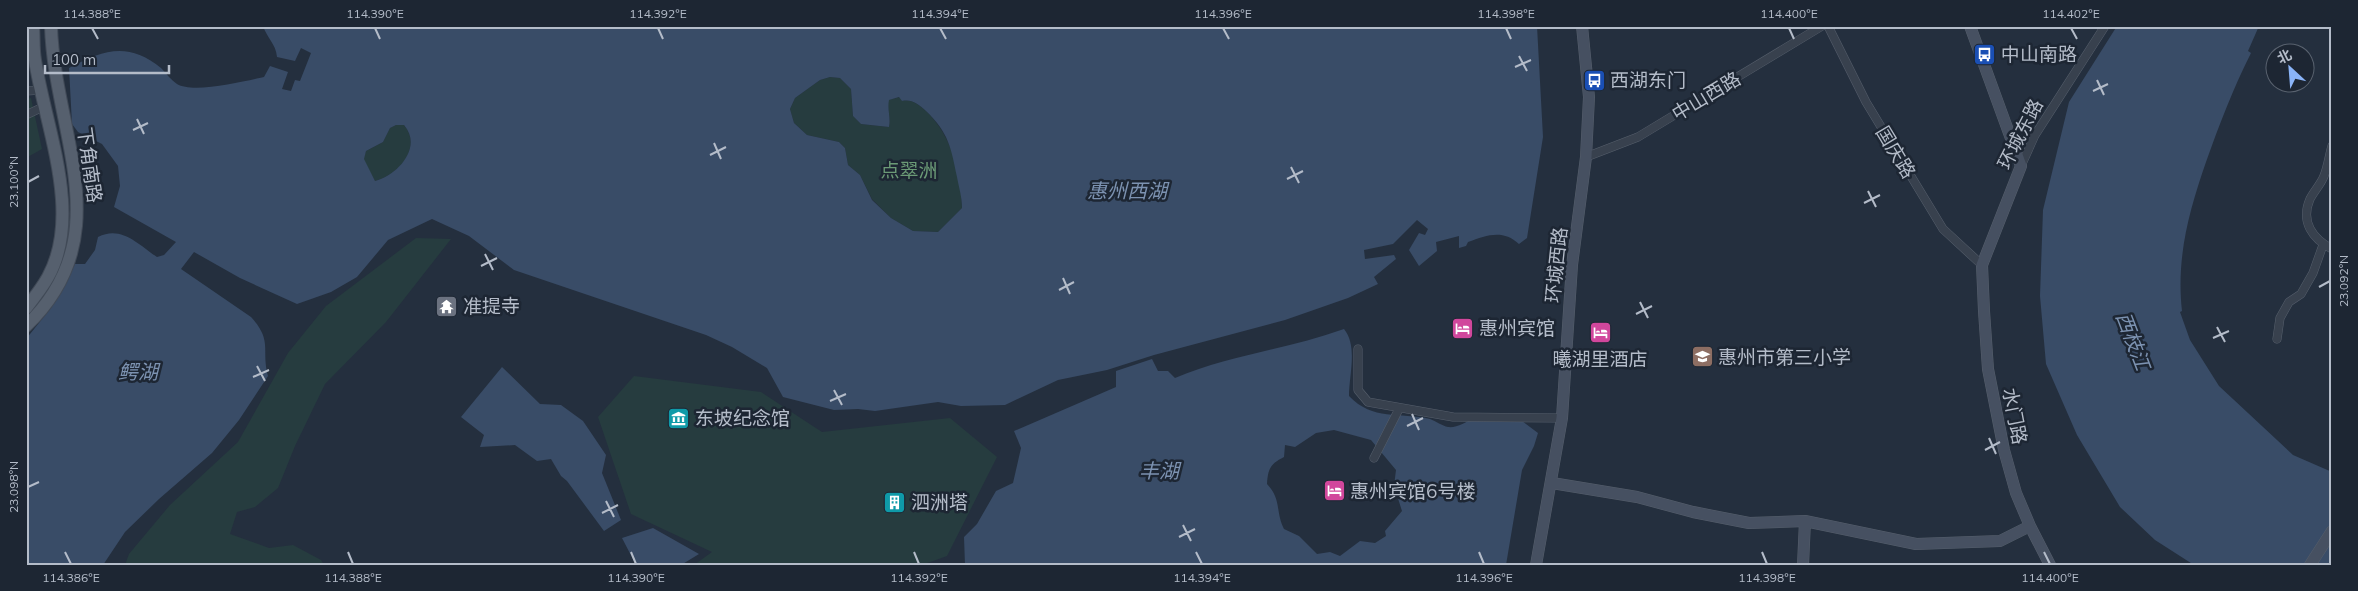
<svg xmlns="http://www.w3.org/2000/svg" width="2358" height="591" font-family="Mulish,'Noto Sans SC',sans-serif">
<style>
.green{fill:#263c3f}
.water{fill:#394c67;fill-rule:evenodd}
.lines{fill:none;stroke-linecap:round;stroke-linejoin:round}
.street-casing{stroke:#565f6c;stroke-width:9}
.secondary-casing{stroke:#565f6c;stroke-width:12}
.primary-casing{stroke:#414a57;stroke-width:14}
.street{stroke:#38414e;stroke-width:8}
.secondary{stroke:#465061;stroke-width:11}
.primary{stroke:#56606e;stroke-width:12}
.ticks{fill:none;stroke:#b4bcc9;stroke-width:2}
.labels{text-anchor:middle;stroke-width:5;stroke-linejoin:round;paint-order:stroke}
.poi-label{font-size:19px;fill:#b4bcc9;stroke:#1d2633;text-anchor:start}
.street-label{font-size:19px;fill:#b4bcc9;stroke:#1d2633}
.park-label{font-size:19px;fill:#6b9a76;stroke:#1d2633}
.water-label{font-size:20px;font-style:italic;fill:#7c92b1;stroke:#1d2633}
.neatline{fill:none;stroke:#b4bcc9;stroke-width:2}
.ticks-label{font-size:12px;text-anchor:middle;fill:#b4bcc9}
</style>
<rect width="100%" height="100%" fill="#242f3e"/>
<path class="green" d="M830 77 840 78 851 89 853 116 861 124 889 127C891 117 887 110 888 100L900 97 902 101C912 99 918 104 926 111 952 136 961 173 962 208L938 232 913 231 891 218 872 199 860 175 848 165 845 148 839 142 807 135 794 123 790 109 795 98 820 80Z
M31 98 42 149 26 158V99Z
M396 125H404C423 148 398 175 375 181L363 159 366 151 383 142 390 128Z
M416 238 451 239 386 322 325 384 295 446 278 488 255 507 237 512 230 534 269 548 293 545 321 560 324 565H125L129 554 170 505 238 442 288 353 326 306Z
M634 376 761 392 822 432 950 418 997 457 947 556 922 565H694L712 552 631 514 598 417Z"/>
<path class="water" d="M263 26H1537L1543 137 1527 238 1519 244C1503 229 1487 235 1468 242L1466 246 1459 248V236L1436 242 1437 251 1419 266 1409 250 1419 233 1425 235 1428 229 1417 220 1393 244 1364 250 1365 259 1394 255 1396 259 1374 277 1378 284 1348 298 1285 320 1154 355 1107 370 1058 380 1005 405 961 406 938 402 875 411 858 409 834 410 783 397 767 368 732 347 706 335 514 270 469 236 432 219 388 240 357 277 331 292 297 304 240 278 194 252 181 269 251 317C273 341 261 349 268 376L239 420 212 453 159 499 125 532 103 565H26V339L51 308 75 264H85L95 250 98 237C121 225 138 244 157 257L164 255 176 242 114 207 120 186 118 166 102 144 78 132 72 124 69 68C103 50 128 41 161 68 166 73 171 80 177 84 193 94 246 81 264 77L270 66 288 72 282 89 291 91 295 80 300 81 311 53 301 48 295 61 277 57C276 44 267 38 263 26ZM830 77 840 78 851 89 853 116 861 124 889 127C891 117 887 110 889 100L899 97 902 101C912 99 918 104 926 111 949 133 951 148 957 177 959 188 962 197 962 208L938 232 913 231 891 218 872 200 860 175 848 165 845 148 839 142 807 135 794 123 790 109 795 98 820 80ZM396 125H404C423 147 398 175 375 181L364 159 366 151 383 142 390 128Z
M2117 26H2259L2248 51 2251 53C2232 91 2220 123 2206 162 2189 211 2176 258 2182 311L2180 312 2190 340 2219 386 2293 455 2332 472V565H2194L2155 540 2120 507 2077 435 2046 364 2040 296 2043 210 2069 102Z
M1344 329C1358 346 1349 375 1349 396 1373 421 1399 412 1430 419 1436 421 1442 426 1448 427 1456 428 1467 423 1473 417L1522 421 1538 433 1534 446 1522 470 1506 565H965L964 537 977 524 996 491 1013 483 1021 448 1014 431 1116 387V371L1152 359 1158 371H1168L1175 378C1230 355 1289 349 1344 329ZM1334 430 1371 440 1396 470 1394 486 1402 511 1385 531 1386 536 1375 543 1360 541 1340 556 1330 552 1317 554 1299 536 1284 529C1275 511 1282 500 1267 484 1268 469 1270 464 1284 457L1285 445 1295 447 1316 433Z
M502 367 540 404 561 405 583 421 606 455 602 473 621 520 604 531 567 481 561 476 551 459 537 461 515 445 480 447 484 435 461 417Z
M653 528 699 554 681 565H636L622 538Z"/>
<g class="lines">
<defs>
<path id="street" d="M1828 26 1866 102 1943 229 1982 265
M26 91 41 90
M26 115 45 106
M2332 146C2329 156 2328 166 2324 176 2321 184 2314 191 2310 199 2300 222 2313 239 2332 249
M1586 157 1638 137 1822 26
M2021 166 2035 135 2105 26
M2277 339 2280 318 2289 302 2301 294 2313 273 2323 245
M1358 349V390L1368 402 1453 417 1562 418
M1374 458 1399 409"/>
<path id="secondary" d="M1970 26 2021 166 1982 265 1984 311 1988 369 2004 450 2016 493 2030 526 2050 565
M1552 483 1637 497 1693 512 1749 523 1805 521
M1536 565 1562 418 1572 265 1586 157 1589 97 1582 26
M1803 565 1805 521 1916 544 2000 541 2030 526
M2310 565 2332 531"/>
<path id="primary" d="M26 308C34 298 42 288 48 277 83 214 45 126 35 60 33 49 34 38 33 26
M26 326C121 236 54 133 51 26"/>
</defs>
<use href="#street" class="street-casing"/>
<use href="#secondary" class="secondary-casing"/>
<use href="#primary" class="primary-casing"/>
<use href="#street" class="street"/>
<use href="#secondary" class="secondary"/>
<use href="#primary" class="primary"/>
</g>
<path class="ticks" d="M92 28 98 39M375 28 380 39M658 28 663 39M940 28 946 39M1223 28 1229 39M1506 28 1511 39M1789 28 1794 39M2071 28 2077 39M1519 56 1527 71M1515 67 1531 60M2097 80 2104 95M2093 91 2108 84M137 119 144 134M133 130 148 123M714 143 721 159M710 155 726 147M1291 167 1299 183M1287 179 1303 171M28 182 39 176M1868 191 1876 207M1864 203 1880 195M485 254 493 270M481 266 497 258M1063 278 1070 294M2319 287 2330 281M1059 290 1074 282M1640 302 1648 318M1636 314 1652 306M2217 327 2225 342M2213 338 2229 331M257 366 265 381M253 377 269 370M834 390 842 405M830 401 846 394M1412 414 1419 430M1407 426 1423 418M1989 438 1996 454M1985 450 2000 442M28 487 39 482M606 501 614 517M602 513 618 505M1183 525 1191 541M1179 537 1195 529M65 552 71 564M348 552 353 564M631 552 636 564M914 552 919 564M1196 552 1202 564M1479 552 1484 564M1762 552 1767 564M2044 552 2050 564"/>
<defs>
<symbol id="bus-square" viewBox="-11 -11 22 22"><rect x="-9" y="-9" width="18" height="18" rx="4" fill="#1a4fb4" stroke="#1d2633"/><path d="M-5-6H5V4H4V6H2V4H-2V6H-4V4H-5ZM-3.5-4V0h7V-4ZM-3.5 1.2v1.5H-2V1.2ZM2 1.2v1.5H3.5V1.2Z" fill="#fff"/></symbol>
<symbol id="temple-square" viewBox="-11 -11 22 22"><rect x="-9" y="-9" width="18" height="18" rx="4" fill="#6b7280" stroke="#1d2633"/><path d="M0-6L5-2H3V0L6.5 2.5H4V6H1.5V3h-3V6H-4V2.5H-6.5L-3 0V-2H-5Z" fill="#fff"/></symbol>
<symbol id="hotel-square" viewBox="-11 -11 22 22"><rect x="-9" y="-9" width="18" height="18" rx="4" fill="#d1479c" stroke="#1d2633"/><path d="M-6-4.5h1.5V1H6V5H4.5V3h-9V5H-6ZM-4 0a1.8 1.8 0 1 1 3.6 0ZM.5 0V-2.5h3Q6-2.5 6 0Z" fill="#fff"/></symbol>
<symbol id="school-square" viewBox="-11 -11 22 22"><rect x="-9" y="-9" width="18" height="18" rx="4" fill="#8d6e63" stroke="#1d2633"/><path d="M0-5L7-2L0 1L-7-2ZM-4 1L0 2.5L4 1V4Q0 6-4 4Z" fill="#fff"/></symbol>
<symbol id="museum-square" viewBox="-11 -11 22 22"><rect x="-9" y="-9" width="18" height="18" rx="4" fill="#0f9aa8" stroke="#1d2633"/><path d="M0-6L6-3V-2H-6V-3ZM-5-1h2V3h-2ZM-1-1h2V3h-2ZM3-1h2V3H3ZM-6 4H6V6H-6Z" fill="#fff"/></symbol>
<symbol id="building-square" viewBox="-11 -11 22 22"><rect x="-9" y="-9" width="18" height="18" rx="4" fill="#0f9aa8" stroke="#1d2633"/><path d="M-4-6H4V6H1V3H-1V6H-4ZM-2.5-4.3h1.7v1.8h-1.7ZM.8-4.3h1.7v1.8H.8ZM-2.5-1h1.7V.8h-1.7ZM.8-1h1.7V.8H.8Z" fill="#fff"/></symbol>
</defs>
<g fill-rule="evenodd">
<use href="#bus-square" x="1972" y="42" width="25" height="25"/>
<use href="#bus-square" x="1582" y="68" width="25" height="25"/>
<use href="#temple-square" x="434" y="294" width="25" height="25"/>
<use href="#hotel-square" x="1450" y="316" width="25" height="25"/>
<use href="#hotel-square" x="1588" y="320" width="25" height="25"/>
<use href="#school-square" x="1690" y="344" width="25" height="25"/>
<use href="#museum-square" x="666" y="406" width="25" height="25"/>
<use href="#hotel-square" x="1322" y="478" width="25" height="25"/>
<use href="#building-square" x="882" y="490" width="25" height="25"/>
</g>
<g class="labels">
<g class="poi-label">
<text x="2001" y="61">中山南路</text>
<text x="1610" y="87">西湖东门</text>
<text x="463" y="313">准提寺</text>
<text x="1479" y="335">惠州宾馆</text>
<text x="1718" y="364">惠州市第三小学</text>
<text x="1600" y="366" text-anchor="middle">曦湖里酒店</text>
<text x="695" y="425">东坡纪念馆</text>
<text x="1350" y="498">惠州宾馆6号楼</text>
<text x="911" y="509">泗洲塔</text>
</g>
<g class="street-label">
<text transform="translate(1706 96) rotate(-31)" y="7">中山西路</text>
<text transform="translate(2020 134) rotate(-63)" y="7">环城东路</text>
<text transform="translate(1896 152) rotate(59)" y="7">国庆路</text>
<text transform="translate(90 165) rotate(82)" y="7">下角南路</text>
<text transform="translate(1556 265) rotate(-84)" y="7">环城西路</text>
<text transform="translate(2015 416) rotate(79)" y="7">水门路</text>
</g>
<g class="park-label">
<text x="909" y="177">点翠洲</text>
</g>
<g class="water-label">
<text x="1127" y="198">惠州西湖</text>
<text transform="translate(2133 341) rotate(69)" y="7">西枝江</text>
<text x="138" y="379">鳄湖</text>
<text x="1159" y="478">丰湖</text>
</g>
</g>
<rect width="2358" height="591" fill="none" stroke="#1d2633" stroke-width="55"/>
<g transform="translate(2290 68) rotate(334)"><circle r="24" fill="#1d2633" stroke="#59626f"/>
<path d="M0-4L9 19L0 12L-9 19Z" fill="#8ab4f8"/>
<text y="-8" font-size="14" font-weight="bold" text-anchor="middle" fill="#b4bcc9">北</text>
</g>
<path d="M45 65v8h124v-8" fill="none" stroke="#b4bcc9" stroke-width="2.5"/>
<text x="52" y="65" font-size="15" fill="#b4bcc9" stroke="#1d2633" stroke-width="4" paint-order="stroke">100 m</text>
<rect x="28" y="28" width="2302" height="536" class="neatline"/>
<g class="ticks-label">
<text x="92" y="18">114.388°E</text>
<text x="375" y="18">114.390°E</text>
<text x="658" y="18">114.392°E</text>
<text x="940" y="18">114.394°E</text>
<text x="1223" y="18">114.396°E</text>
<text x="1506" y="18">114.398°E</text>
<text x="1789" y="18">114.400°E</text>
<text x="2071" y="18">114.402°E</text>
<text transform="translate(14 182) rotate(-90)" y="4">23.100°N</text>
<text transform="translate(2344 281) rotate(-90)" y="4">23.092°N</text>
<text transform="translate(14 487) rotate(-90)" y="4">23.098°N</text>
<text x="71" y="582">114.386°E</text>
<text x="353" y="582">114.388°E</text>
<text x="636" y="582">114.390°E</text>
<text x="919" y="582">114.392°E</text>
<text x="1202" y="582">114.394°E</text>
<text x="1484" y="582">114.396°E</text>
<text x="1767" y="582">114.398°E</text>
<text x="2050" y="582">114.400°E</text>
</g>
</svg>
